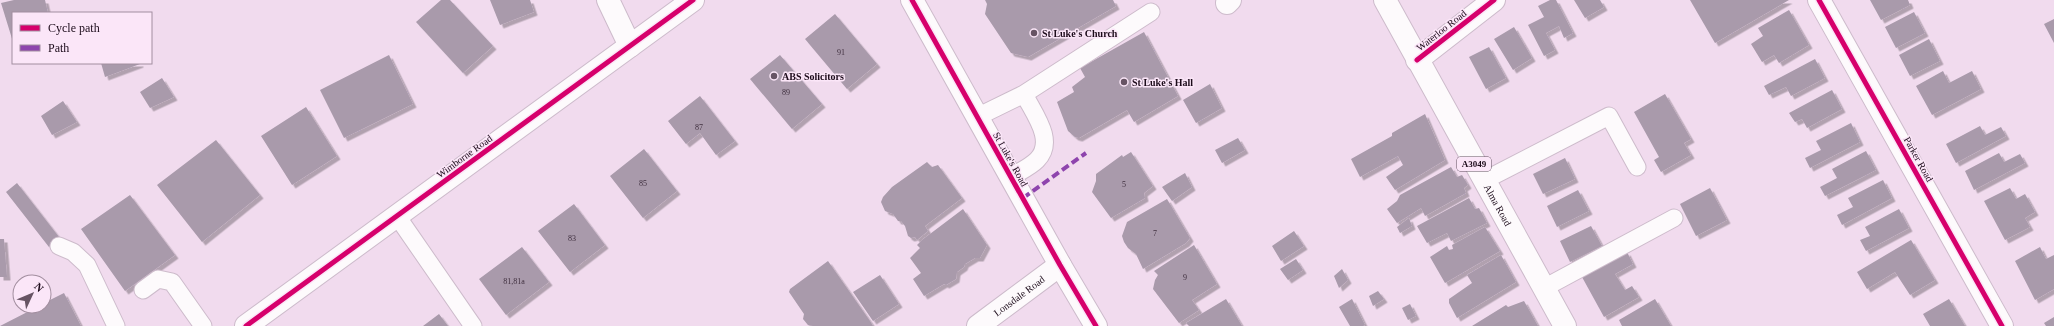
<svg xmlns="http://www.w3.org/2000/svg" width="2054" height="326" font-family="'Times New Roman',serif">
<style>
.building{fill:#a99aab;filter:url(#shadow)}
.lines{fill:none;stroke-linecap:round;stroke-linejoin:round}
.lane-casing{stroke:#cdbbcb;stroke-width:19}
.street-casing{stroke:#cdbbcb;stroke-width:24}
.secondary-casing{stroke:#cdbbcb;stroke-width:24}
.primary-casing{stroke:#cdbbcb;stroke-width:24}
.lane{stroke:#fdfafc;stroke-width:17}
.street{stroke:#fdfafc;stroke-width:22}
.secondary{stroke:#fdfafc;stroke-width:22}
.primary{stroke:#fdfafc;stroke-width:22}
.quiet{stroke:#8e44ad;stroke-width:4;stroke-dasharray:8 4;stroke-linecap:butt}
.cycleway-casing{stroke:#fbe6f8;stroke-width:8}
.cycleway{stroke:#d6006c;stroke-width:5}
.poi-dot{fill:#675464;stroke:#fbe6f8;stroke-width:1.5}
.labels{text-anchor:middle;stroke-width:3;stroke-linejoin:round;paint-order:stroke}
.number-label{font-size:8px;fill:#3f2f3e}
.shield{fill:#fbe6f8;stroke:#5f4d5d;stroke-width:1}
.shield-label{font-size:9px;font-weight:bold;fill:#1c0b1a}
.street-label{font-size:10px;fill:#1c0b1a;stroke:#fbe6f8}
.poi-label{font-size:10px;font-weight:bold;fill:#1c0b1a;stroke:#fbe6f8;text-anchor:start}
</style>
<defs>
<filter id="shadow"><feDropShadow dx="3.5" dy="3.5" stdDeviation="0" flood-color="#0004"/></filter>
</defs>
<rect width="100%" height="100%" fill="#f1dbee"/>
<path class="building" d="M14 0H45L48 13H13V42L1 3Z
M441 0H450L493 46 463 73 416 22Z
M490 0H530L534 12 500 25Z
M985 0H1113L1116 6 1028 57 1011 53 985 14 987 4Z
M1550 0H1556L1573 33 1564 38 1559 26 1546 33 1555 50 1544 56 1528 25 1544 17 1538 6Z
M1574 0H1600L1604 7 1585 18Z
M1690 0H1789L1715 43Z
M1870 0H1908L1910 5 1881 20Z
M1789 10 1809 45 1779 63 1774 55 1762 62 1751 44 1763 36 1758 28Z
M1914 12 1925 33 1896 48 1885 27Z
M835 14 877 64 847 89 805 39Z
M2054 19V43L2044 24Z
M1514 27 1532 58 1513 70 1494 39Z
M1144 32 1178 96 1134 122 1127 110 1079 138 1075 137 1068 131 1057 102 1074 92 1072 87 1085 77 1080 68Z
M1929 39 1940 61 1910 76 1899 55Z
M1489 47 1506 78 1486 89 1469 57Z
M389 55 413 104 344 138 320 90Z
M780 55 822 104 792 129 750 79Z
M1815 59 1825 78 1791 96 1786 87 1769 95 1764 86Z
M101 63H140V64L105 77Z
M1943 71 1949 83 1972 71 1981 89 1932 115 1916 86Z
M162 78 174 97 150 108 140 92Z
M1210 84 1222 108 1196 123 1183 100Z
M1832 90 1842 109 1807 128 1802 119 1795 122 1789 113Z
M1665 94 1691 139 1684 143 1691 155 1661 172 1654 160 1659 157 1634 112Z
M700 96 735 141 716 155 700 133 686 144 668 121Z
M63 101 77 122 52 135 41 116Z
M306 107 337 156 292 185 261 136Z
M1425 114 1445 160 1395 190 1386 177 1403 165 1398 156 1360 177 1351 159 1392 136V133Z
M1851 123 1860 142 1810 168 1805 158 1821 150 1816 141Z
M1980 126 1985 135 2001 127 2006 136 1956 163 1946 144Z
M1238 138 1245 150 1222 163 1215 150Z
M216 140 260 195 202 242 157 185Z
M644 149 677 191 643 218 610 176Z
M1866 151 1876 170 1825 196 1820 187 1837 178 1832 169Z
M1131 152 1153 186 1144 193 1145 198 1111 218 1092 192 1096 181V174L1122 155 1123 157Z
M1999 153 2004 162 2020 154 2025 163 1974 190 1965 171Z
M1565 158 1575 179 1543 194 1533 174Z
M927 162 932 167 938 165 962 198 925 226 928 231 917 240 915 237 911 238 908 236 905 226 901 221H898L893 214 885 211 881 202 883 197 892 187Z
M1451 167 1457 177 1462 175 1468 185 1464 188 1466 193 1425 216 1421 208 1397 223 1387 209 1397 201 1400 195Z
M1185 173 1192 187 1172 201 1162 187Z
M1883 180 1892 198 1842 225 1837 215 1853 207 1848 198Z
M17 183 59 237 49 247 6 192Z
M1710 188 1727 220 1696 236 1680 204Z
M2010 188 2016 199 2025 194 2035 212 2025 218 2030 227 2005 240 1984 201Z
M1578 190 1589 211 1557 227 1547 206Z
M130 195 175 255 125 291 81 229Z
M1469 198 1475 209 1479 208 1487 223 1451 241 1447 233 1427 243 1417 226Z
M1167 199 1190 238 1186 243 1143 269 1136 254 1128 248 1124 242 1122 236 1127 222Z
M574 204 605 245 570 272 538 231Z
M963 209 987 245 980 258H975L965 264 964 267 957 272 956 279 946 285 944 284 924 296 913 279 921 273 910 258 920 248 917 245 922 240Z
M1899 209 1909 228 1866 251 1860 240 1870 236 1865 227Z
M1409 218 1412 226 1400 233 1397 227Z
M1591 226 1602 246 1570 262 1560 241Z
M1485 227 1500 251 1445 283 1430 257 1447 246 1449 250 1453 249 1452 245Z
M1294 231 1304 246 1281 261 1272 246Z
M0 239H4L7 277H0Z
M1911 240 1935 280 1910 295 1895 272 1867 289 1857 272Z
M1194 245 1217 284 1192 300 1199 310 1179 323 1153 289 1155 280 1158 275 1154 271Z
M522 247 549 282 506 315 479 279Z
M2040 247 2046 259 2054 255V289L2035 300 2015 261Z
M1627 252 1633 264 1615 274 1625 290 1632 286 1639 297 1604 317 1582 277Z
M1501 255 1516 282 1457 318 1449 303V299L1472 283 1467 275Z
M1296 259 1303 270 1288 280 1280 269Z
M828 261 870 321 873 326H813L808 325 803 319 804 314 789 292 790 289Z
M1342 269 1348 280 1339 288 1334 276Z
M880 275 899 304 873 321 853 292Z
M1378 291 1384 299 1373 306 1369 296Z
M64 293 81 326H0L39 306H44V303Z
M1226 299 1242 326H1189L1186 323Z
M1352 299 1365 325 1363 326H1350L1339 307Z
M1655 299 1671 326H1622L1619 320Z
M1949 299 1965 326H1930L1923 314Z
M1524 301 1538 326H1472L1506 305 1508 307Z
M1410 304 1416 316 1408 320 1402 308Z
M439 314 448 326H423Z
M2054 317V326H2046L2044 323Z"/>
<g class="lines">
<defs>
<path id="lane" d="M977 117 1024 94 1151 12
M1011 177C1019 172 1030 167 1037 160 1056 141 1034 114 1024 94
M1483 181 1609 116 1637 167
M397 216 473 326
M59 246 73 252 87 265 116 326
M1544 288 1674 218
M143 290 158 279 172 282 203 326"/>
<g id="street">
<path d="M608 0 630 46"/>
<path d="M912 0 1060 265 1096 326"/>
<path d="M1819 0 2002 326"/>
<path d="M1227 3 1230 0"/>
<path d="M1417 60 1494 0"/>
<path id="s1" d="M978 326 1060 265"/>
</g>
<path id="secondary" d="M246 326 693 0"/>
<g id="primary">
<path id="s2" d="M1385 0 1565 326"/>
</g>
</defs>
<use href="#lane" class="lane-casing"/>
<use href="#street" class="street-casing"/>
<use href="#secondary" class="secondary-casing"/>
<use href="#primary" class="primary-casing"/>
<use href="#lane" class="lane"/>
<use href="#street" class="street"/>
<use href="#secondary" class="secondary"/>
<use href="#primary" class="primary"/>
<path class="quiet" d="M1023 198 1086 153"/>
<defs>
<path id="cycleway" d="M912 0 1060 265 1096 326
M1819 0 2002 326
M1417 60 1494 0
M246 326 693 0"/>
</defs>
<use href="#cycleway" class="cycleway-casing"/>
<use href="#cycleway" class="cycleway"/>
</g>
<g class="poi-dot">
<circle cx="1034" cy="33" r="4"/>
<circle cx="774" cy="76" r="4"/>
<circle cx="1124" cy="82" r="4"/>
</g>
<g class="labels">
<g class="number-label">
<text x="841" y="55">91</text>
<text x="786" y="95">89</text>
<text x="699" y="130">87</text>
<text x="643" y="186">85</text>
<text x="1124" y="187">5</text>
<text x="1155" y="236">7</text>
<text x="572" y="241">83</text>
<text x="1185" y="280">9</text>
<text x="514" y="284">81,81a</text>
</g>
<rect class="shield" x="1457" y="157" width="34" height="14" rx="3"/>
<g class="shield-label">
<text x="1474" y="167">A3049</text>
</g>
<g class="street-label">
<text transform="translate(1441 30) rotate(-38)" y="4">Waterloo Road</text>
<text transform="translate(464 156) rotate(-36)" y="4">Wimborne Road</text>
<text transform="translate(1011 159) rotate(61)" y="4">St Luke's Road</text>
<text transform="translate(1919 159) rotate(61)" y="4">Parker Road</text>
<text dy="4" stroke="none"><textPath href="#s2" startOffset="234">Alma Road</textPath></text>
<text dy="4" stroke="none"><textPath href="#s1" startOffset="51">Lonsdale Road</textPath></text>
</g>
<g class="poi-label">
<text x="1042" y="37">St Luke's Church</text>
<text x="782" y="80">ABS Solicitors</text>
<text x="1132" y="86">St Luke's Hall</text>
</g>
</g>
<rect x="12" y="12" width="140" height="52" fill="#fbe6f8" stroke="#a28e9f"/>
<rect x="20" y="25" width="20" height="6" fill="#d6006c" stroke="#a28e9f"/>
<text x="48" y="32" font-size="12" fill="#1c0b1a">Cycle path</text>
<rect x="20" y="45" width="20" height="6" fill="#8e44ad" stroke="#a28e9f"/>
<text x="48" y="52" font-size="12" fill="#1c0b1a">Path</text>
<g transform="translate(32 294) rotate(46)"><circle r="19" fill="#fbe6f8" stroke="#a28e9f"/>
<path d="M0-3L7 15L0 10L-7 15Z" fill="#675464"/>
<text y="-6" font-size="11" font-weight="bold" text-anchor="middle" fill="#1c0b1a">N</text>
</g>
</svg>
